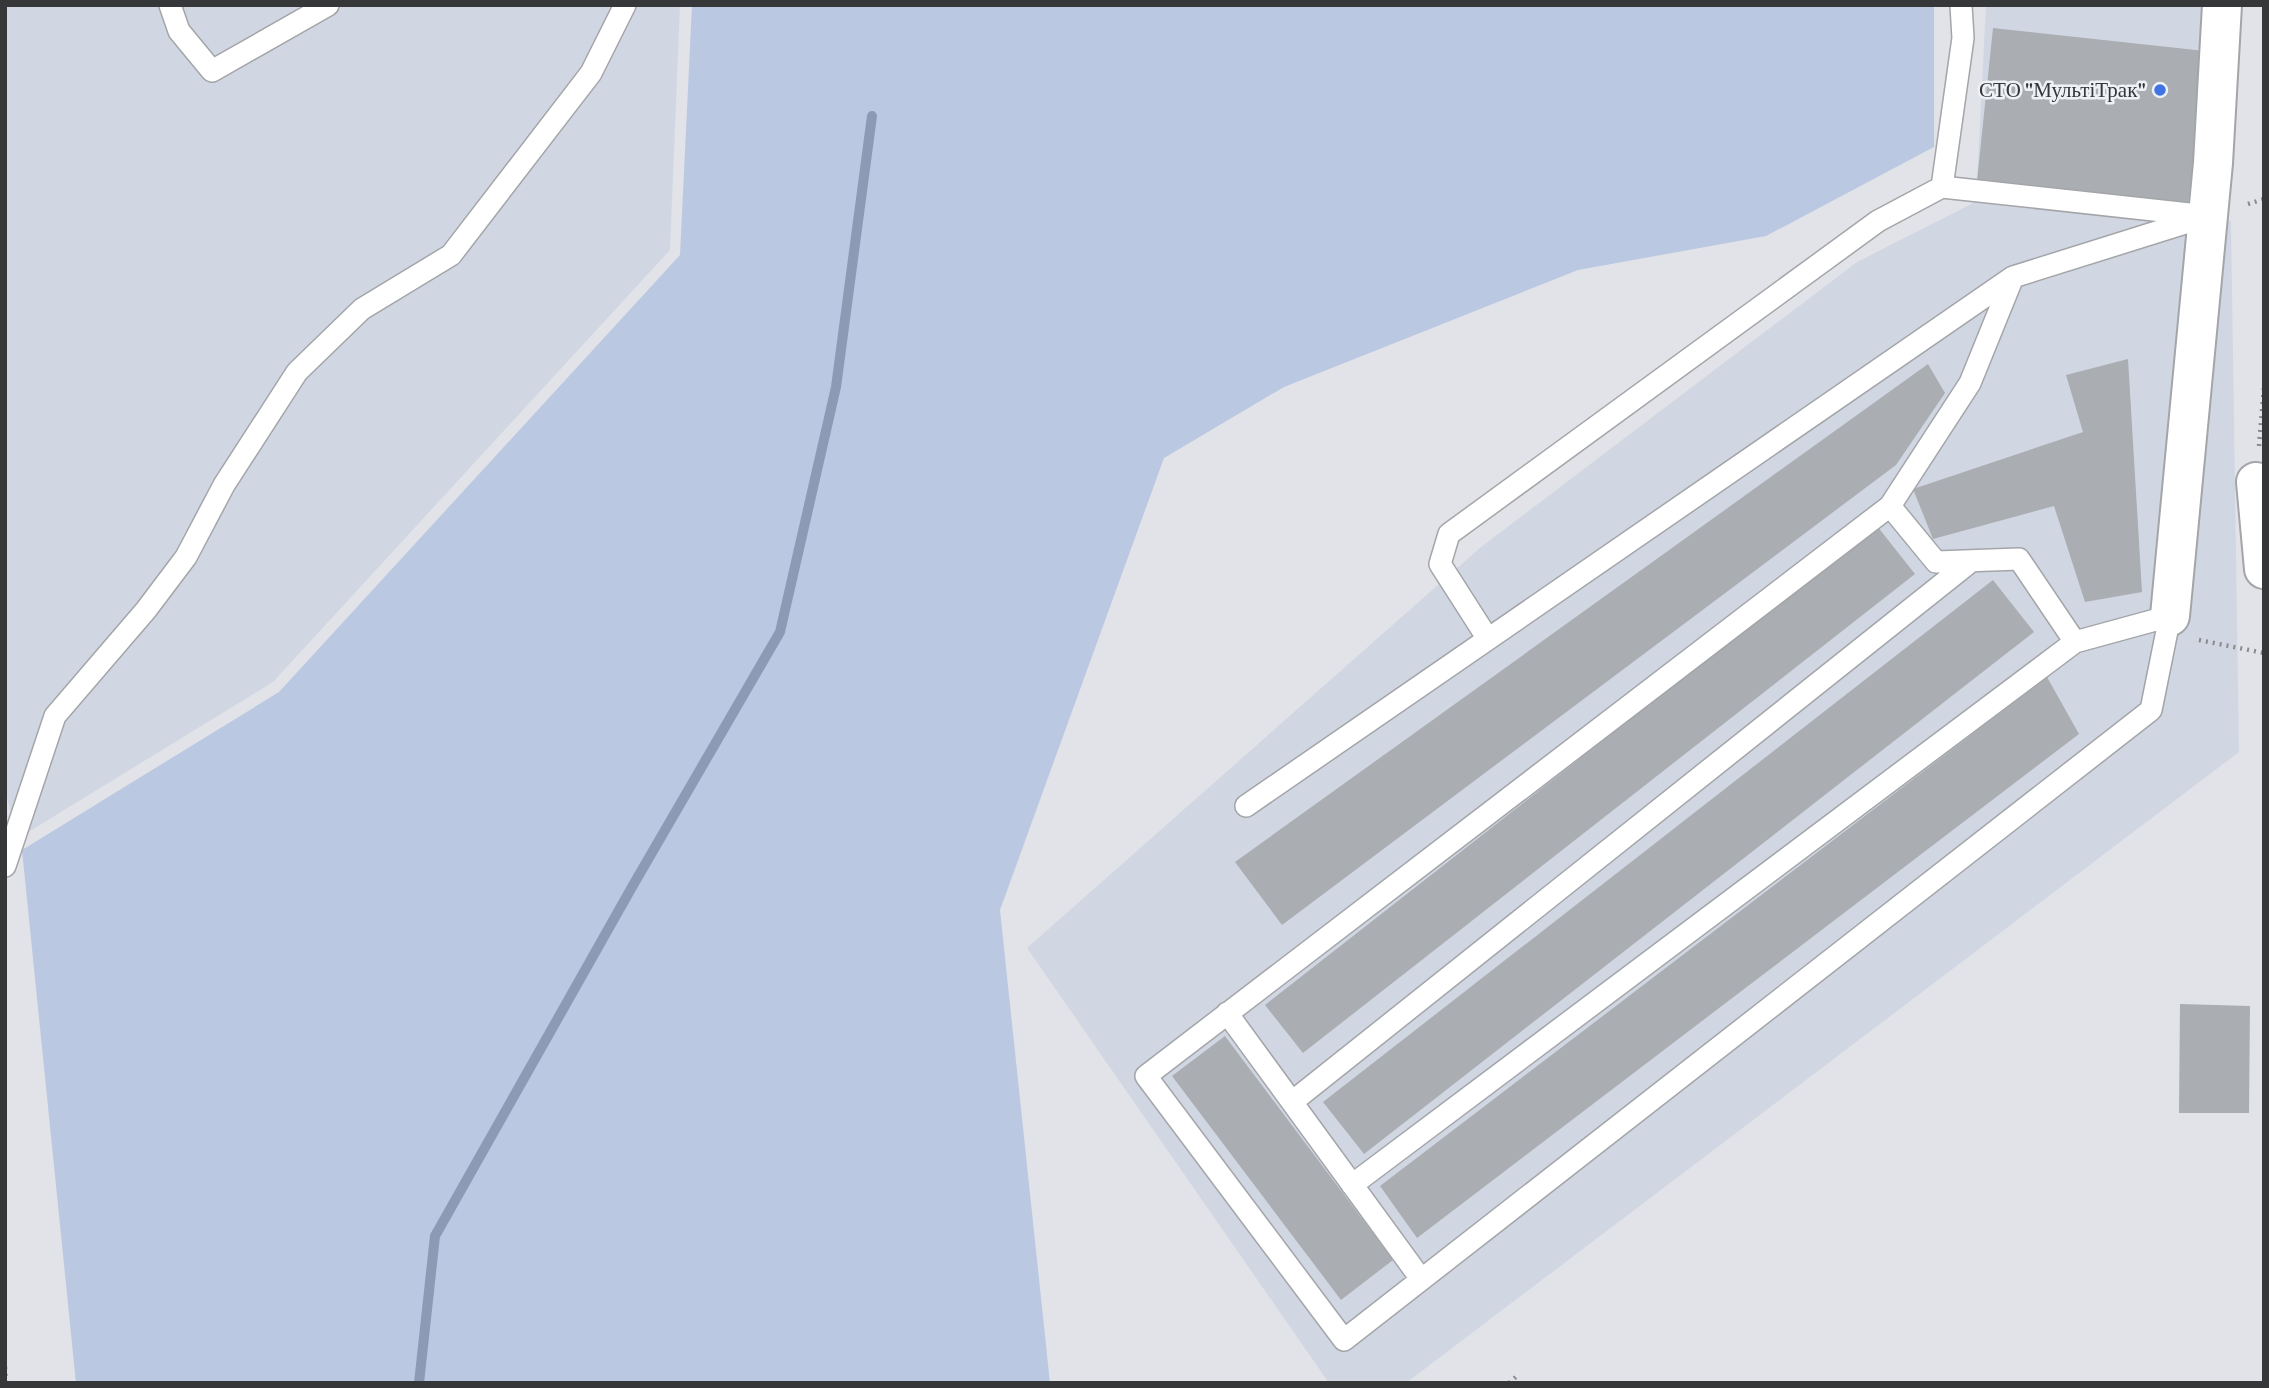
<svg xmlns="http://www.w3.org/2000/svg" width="2269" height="1388" font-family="'Crimson Pro',serif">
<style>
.built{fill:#d1d7e2}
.green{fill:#bbc8e1}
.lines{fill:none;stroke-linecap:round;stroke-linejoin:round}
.stream{stroke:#8c9ab5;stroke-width:10}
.building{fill:#aaadb1}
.service-casing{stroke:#a3a5a9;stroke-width:24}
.minor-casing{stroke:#a3a5a9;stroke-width:42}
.path{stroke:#898a8e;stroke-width:4.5;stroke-dasharray:2 5;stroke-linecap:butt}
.service{stroke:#fff;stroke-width:21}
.minor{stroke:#fff;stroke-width:38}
.poi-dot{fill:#4273e4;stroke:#eef1f5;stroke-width:2.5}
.labels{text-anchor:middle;stroke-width:5;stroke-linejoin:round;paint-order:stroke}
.poi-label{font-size:21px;fill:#363739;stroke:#eef1f5;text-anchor:end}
</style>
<rect width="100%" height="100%" fill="#e1e3e8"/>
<path class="built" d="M5 5H680L670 250 273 682 17 839 5 789Z
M1986 5H2208L2205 51 1977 181Z
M1993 193 2231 221 2239 752 1406 1383H1329L1027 948 1481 547 1857 262Z"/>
<path class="green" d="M692 5H1934V147L1766 236 1578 270 1284 387 1164 458 1000 910 1050 1383H76L22 850 279 692 680 255Z"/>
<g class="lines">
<path class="stream" d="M419 1383 435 1236 632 887 780 632 836 387 872 116"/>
</g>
<path class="building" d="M1993 28 2205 51 2188 205 1977 181Z
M2128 359 2142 592 2085 602 2054 506 1933 539 1913 489 2083 432 2066 375Z
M1928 364 1945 393 1896 465 1282 925 1235 862Z
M1877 526 1915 574 1303 1053 1265 1005Z
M1993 580 2034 632 1364 1154 1323 1102Z
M2047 677 2079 734 1417 1238 1380 1186Z
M2180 1004 2250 1006 2249 1113H2179Z
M1225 1036 1393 1260 1341 1300 1172 1076Z"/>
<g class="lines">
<defs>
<path id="service" d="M170 5 179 31 212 71 328 5
M1942 187 1963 38 1961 5
M2013 277 2198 219
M1890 506 1936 562 2019 559 2075 642 2170 616 2151 710 1344 1340 1146 1076Z
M1488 639 1440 564 1449 534 1878 221 1942 187 2208 216
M1246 806 2013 277 1970 383 1890 506
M5 866 55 716 146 610 186 557 224 485 297 372 362 309 451 255 591 73 625 5
M1227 1013 1421 1279
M1292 1102 1970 562
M1352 1185 2075 642"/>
<path id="minor" d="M2256 482 2264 569
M2170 616 2213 163 2222 5"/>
</defs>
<use href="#service" class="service-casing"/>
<use href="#minor" class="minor-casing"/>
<path class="path" d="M2248 204 2264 199
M2259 446 2264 387
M2199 640 2264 653
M5 1367 6 1383
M1509 1383 1517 1376"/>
<use href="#service" class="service"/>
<use href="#minor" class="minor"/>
</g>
<circle class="poi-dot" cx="2160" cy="90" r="7"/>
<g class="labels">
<g class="poi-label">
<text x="2146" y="97">СТО "МультіТрак"</text>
</g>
</g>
<rect width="2269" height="1388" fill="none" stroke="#363739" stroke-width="14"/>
</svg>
